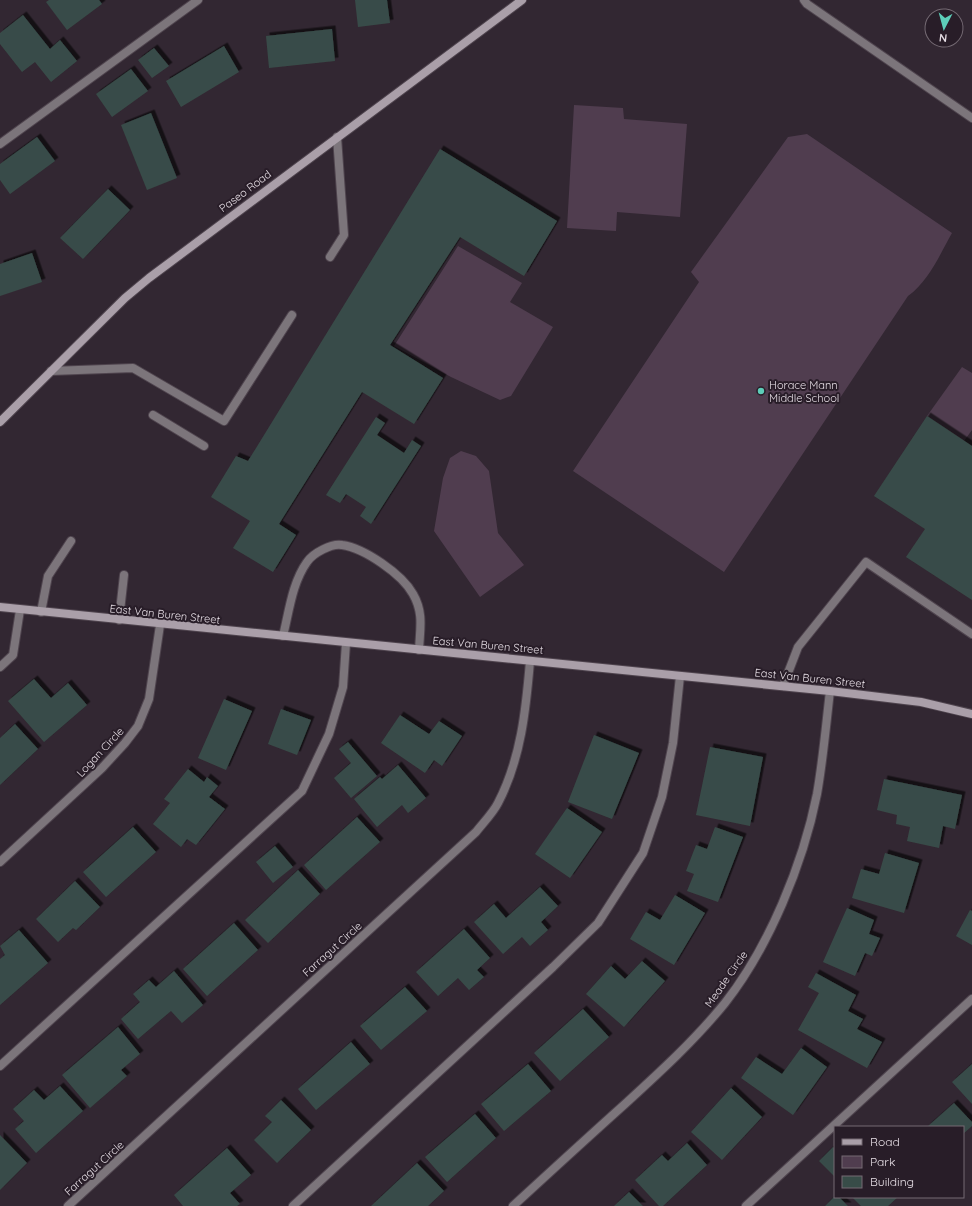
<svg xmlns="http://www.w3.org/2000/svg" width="972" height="1206" font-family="Quicksand,sans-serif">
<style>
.green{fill:#503d4f}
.building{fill:#384c48;filter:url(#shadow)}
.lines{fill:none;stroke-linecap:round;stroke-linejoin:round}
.lane-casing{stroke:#4f444e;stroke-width:10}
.street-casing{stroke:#4f444e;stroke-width:10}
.secondary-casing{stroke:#4f444e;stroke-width:10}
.lane{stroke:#7c757b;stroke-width:8}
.street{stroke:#7c757b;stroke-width:8}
.secondary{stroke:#aa9fa9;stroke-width:8}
.poi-dot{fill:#5dceb9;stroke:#281d28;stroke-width:1.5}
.labels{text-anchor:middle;stroke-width:4;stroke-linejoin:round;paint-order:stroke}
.street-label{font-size:11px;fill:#e5dde4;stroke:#281d28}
.poi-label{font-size:11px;fill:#e5dde4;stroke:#281d28;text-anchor:start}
</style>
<defs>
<filter id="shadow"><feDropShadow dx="3.5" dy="-3.5" stdDeviation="0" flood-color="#0009"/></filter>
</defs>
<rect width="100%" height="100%" fill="#322732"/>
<path class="green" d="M574 105 623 108 624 119 687 124 680 217 617 212 616 231 567 228Z
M807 134 952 233C940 254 929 281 908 296L724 572 573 471 699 282 691 272 788 137Z
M458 246 522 283 510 302 553 327 511 396 500 400 451 377 394 346Z
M962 367 972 373V430L964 441 927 416Z
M461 451 476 456 489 471 498 533 524 565 480 597 434 531 443 478 450 458Z"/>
<path class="building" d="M49 0H99L102 4 67 30 46 2Z
M355 0H387L390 23 358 27Z
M23 15 50 49 60 40 77 61 51 82 35 62 22 72 0 44V33Z
M332 29 335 61 269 68 266 36Z
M224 46 239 72 181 107 166 81Z
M154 48 169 66 152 78 138 60Z
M131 69 148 91 112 117 96 94Z
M151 113 177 178 147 190 121 125Z
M37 137 55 161 10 194 0 180V164Z
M440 149 557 221 524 276 460 237 390 345 443 378 414 424 362 392 279 524 296 535 273 572 233 548 250 521 211 497 236 456 248 461Z
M108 189 130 210 83 259 60 238Z
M32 253 42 282 0 296V264Z
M927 416 972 446V600L906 557 925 529 874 496Z
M376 417 385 423 377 435 404 453 412 440 421 446 371 524 360 516 366 507 346 494 340 503 326 495Z
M34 679 51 698 68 683 87 705 44 742 8 701Z
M224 699 252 711 226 770 198 758Z
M281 709 311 720 297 755 268 744Z
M400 715 429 734 439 721 462 736 442 766 434 760 425 773 381 743Z
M15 724 38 749 0 785V738Z
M594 735 639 753 612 819 568 802Z
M348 742 377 776 351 798 334 778 351 763 339 749Z
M710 747 763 757 750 826 696 815Z
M398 765 426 798 408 813 402 805 377 827 354 799 380 777 382 779Z
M188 769 204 782 207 777 218 786 209 797 225 809 196 845 187 839 181 847 153 824 170 803 164 799Z
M884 779 962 795 955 829 943 826 939 848 907 841 910 827 896 824 897 815 877 810Z
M567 808 602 832 570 878 535 854Z
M357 817 380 842 326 890 304 865Z
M133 827 156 852 106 897 83 872Z
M715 827 743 837 718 902 687 891 694 874 686 871 696 845 707 849Z
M275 846 293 867 273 883 256 862Z
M885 853 919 863 904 913 852 898 861 869 879 874Z
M298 870 320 894 268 943 245 920Z
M75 881 100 907 76 930 73 928 58 942 36 919Z
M540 887 558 906 541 922 548 930 530 946 522 937 503 954 474 922 494 904 506 918Z
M675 895 705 913 674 965 630 939 646 912 660 920Z
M847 908 874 920 869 934 880 938 872 956 865 953 855 976 823 962Z
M970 910 972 911V945L956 936Z
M234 923 258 950 207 996 183 969Z
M464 929 490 958 477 970 484 977 469 990 458 978 438 996 416 972Z
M19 930 48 963 0 1005V959L5 955 0 946Z
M642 961 665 981 624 1027 586 994 611 966 625 979Z
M174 971 203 1005 182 1023 171 1011 138 1039 121 1019 140 1002 133 994 149 980 156 987Z
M816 973 856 995 848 1011 863 1019 857 1029 882 1042 867 1068 798 1030 819 993 808 987Z
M405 987 427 1011 381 1050 360 1026Z
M583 1009 609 1037 560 1081 534 1053Z
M118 1027 140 1054 121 1070 127 1076 90 1108 62 1075Z
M351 1042 370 1064 316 1110 298 1089Z
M801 1048 827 1067 793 1115 741 1078 756 1057 782 1074Z
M528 1064 551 1091 504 1131 481 1104Z
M972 1064V1104L952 1082Z
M60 1086 83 1111 36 1153 15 1129 24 1121 13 1109 34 1090 44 1100Z
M731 1088 762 1117 722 1160 691 1132Z
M281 1100 311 1130 277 1163 254 1140 272 1122 265 1116Z
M954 1103 972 1122V1126L963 1134V1127H927Z
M475 1114 496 1138 447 1182 425 1157Z
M0 1135 27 1163 0 1190Z
M687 1143 707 1165 663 1206H659L635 1180 662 1155 668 1161Z
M833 1147 835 1149V1177L819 1161Z
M227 1148 251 1175 230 1193 240 1204 237 1206H183L174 1195Z
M417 1163 444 1191 428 1206H371Z
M629 1192 643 1206H614Z
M834 1197H839L848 1206H825Z
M852 1197H898L888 1206H861Z"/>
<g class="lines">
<defs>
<path id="lane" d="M804 0 807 4 972 118
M0 144 198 0
M330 257 344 235 337 137
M51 371 133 368 224 421 292 315
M153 415 204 446
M41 612 48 576 71 541
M119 620 124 575
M283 636C289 612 292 583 307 562 313 553 332 543 342 545 364 548 402 574 413 594 424 613 420 629 419 650
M0 667 13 655 20 610
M783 686 798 647 866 562 972 634
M0 1066 302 791 329 734 343 687 346 643
M293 1206 553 967 598 923 643 853 662 797 673 743 680 676
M746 1206 972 999"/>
<path id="street" d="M0 862 102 768 125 743 138 726 149 699 160 625
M68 1206 476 832C483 823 493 813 498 803 521 759 526 709 530 661
M513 1206C550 1172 587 1138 625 1104 660 1072 695 1040 725 1003 769 947 803 864 817 794 823 760 826 725 830 691"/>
<path id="secondary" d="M0 422 125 298 149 278 522 0
M0 607 830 691 921 702 972 714"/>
</defs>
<use href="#lane" class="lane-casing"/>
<use href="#street" class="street-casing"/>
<use href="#secondary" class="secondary-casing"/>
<use href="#lane" class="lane"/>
<use href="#street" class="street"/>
<use href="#secondary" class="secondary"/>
</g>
<circle class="poi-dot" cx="761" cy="391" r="4"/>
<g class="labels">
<g class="street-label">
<text transform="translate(245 191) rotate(-37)" y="4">Paseo Road</text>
<text transform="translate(165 614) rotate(6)" y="4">East Van Buren Street</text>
<text transform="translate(488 645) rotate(5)" y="4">East Van Buren Street</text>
<text transform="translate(810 678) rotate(6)" y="4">East Van Buren Street</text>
<text transform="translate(100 752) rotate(-47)" y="4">Logan Circle</text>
<text transform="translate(332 949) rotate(-42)" y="4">Farragut Circle</text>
<text transform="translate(726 979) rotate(-55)" y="4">Meade Circle</text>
<text transform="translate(94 1168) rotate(-42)" y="4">Farragut Circle</text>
</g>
<g class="poi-label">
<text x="769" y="389">Horace Mann<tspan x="769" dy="13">Middle School</tspan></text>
</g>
</g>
<rect x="834" y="1126" width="130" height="72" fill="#281d28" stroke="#746a73"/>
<rect x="842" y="1139" width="20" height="6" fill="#aa9fa9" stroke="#746a73"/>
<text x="870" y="1146" font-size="12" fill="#e5dde4">Road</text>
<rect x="842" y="1156" width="20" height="12" fill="#503d4f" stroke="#746a73"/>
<text x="870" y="1166" font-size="12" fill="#e5dde4">Park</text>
<rect x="842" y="1176" width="20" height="12" fill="#384c48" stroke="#746a73"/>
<text x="870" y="1186" font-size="12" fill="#e5dde4">Building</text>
<g transform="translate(944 28) rotate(186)"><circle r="19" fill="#281d28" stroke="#746a73"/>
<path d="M0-3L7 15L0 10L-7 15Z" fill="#5dceb9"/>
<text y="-6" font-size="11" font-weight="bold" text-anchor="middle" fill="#e5dde4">N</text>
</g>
</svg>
